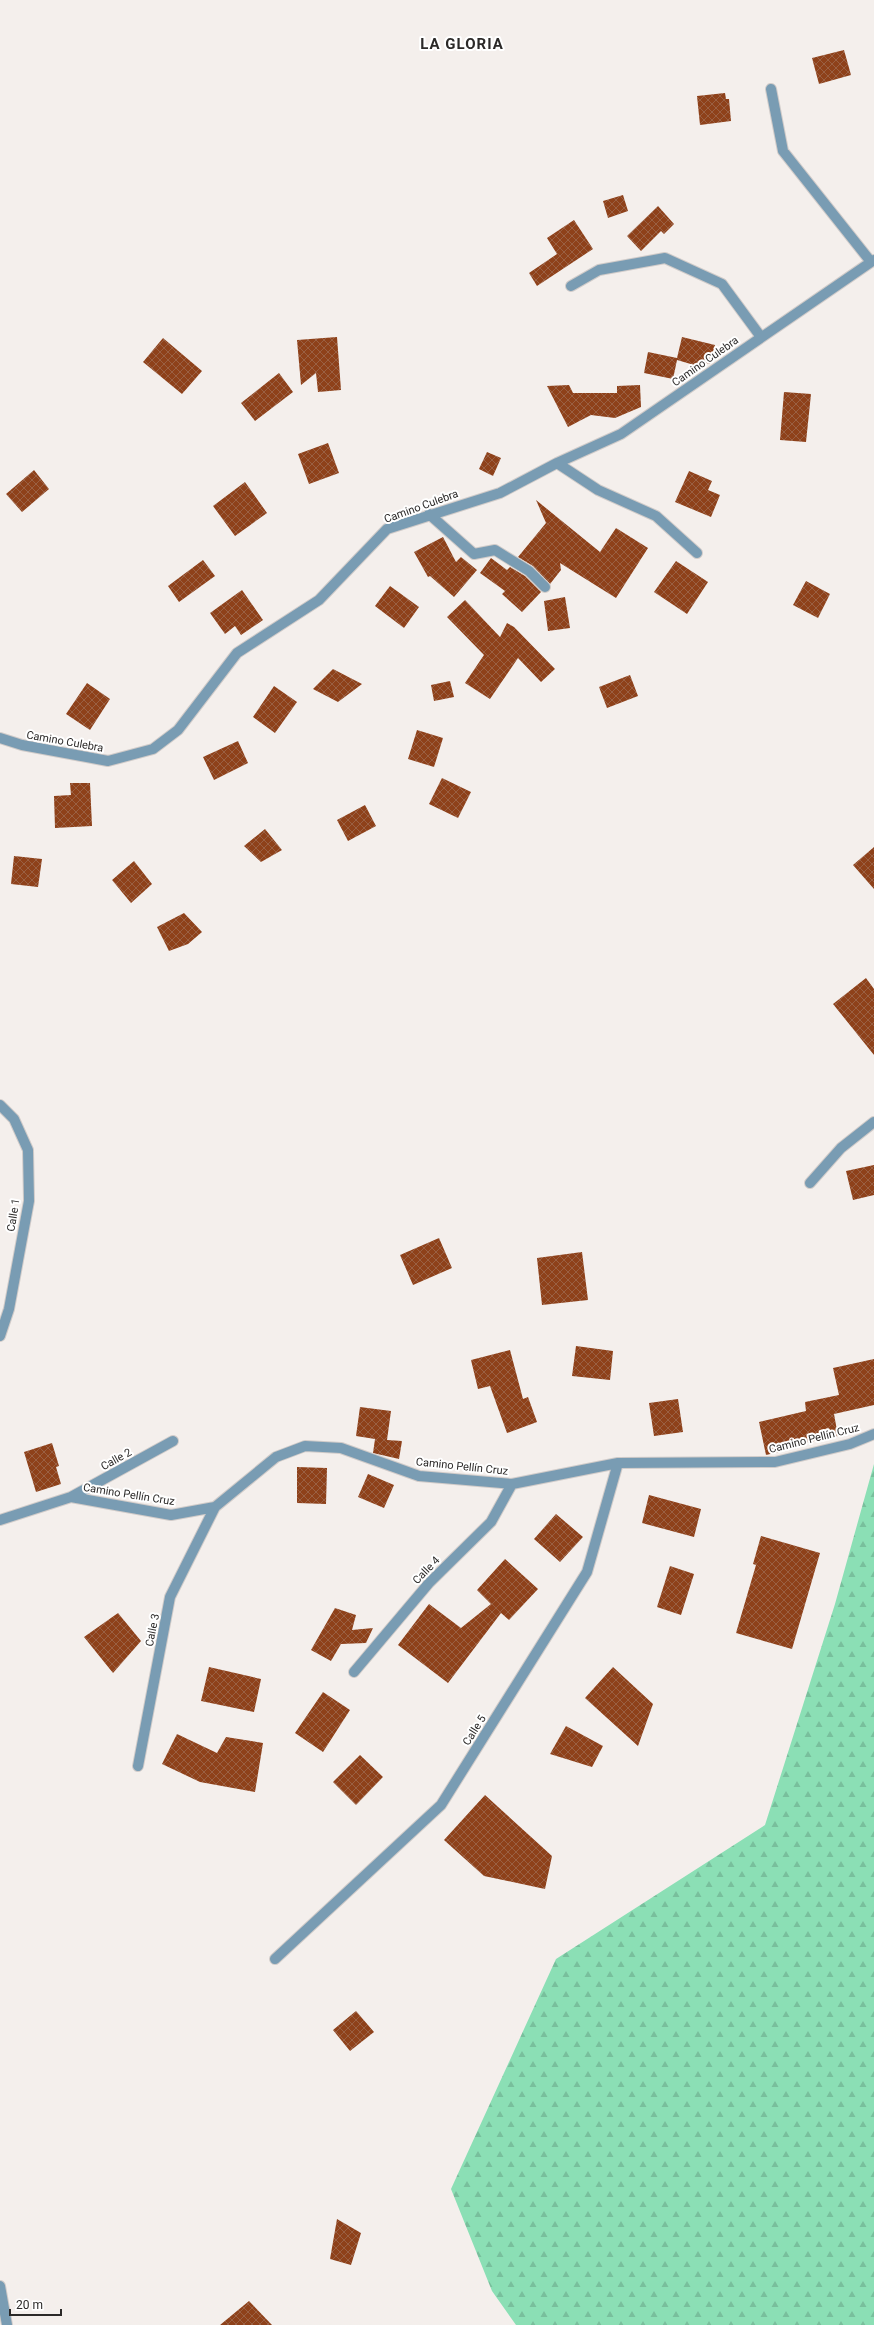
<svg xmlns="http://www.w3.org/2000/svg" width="874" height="2325" font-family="Roboto,sans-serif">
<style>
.forest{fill:url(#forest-firs)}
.building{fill:url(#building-cross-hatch)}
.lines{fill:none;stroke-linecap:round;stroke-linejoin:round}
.minor-casing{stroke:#d0cbc9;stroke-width:12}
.minor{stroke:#799cb3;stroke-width:10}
.labels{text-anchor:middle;stroke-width:4;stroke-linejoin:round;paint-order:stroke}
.street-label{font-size:11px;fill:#2b2928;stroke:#fff}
.district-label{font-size:15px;font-weight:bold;letter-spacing:1px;fill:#2b2928;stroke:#fff}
</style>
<defs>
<pattern id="forest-firs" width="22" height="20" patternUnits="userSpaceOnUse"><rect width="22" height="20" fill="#8bdfb5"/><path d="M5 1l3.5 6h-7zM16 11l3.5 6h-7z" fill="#78bf9c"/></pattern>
<pattern id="building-cross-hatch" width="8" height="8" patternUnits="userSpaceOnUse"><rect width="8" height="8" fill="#8e411a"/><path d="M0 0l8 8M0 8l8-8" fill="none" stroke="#9a6043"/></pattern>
</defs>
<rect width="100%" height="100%" fill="#f4efec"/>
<path class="forest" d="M874 1464V2325H516L492 2291 451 2189 556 1959 765 1825 835 1604Z"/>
<path class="building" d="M844 50 851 75 819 84 812 58Z
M725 93 726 99H729L731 121 700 125 697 96Z
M623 195 628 211 608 218 603 201Z
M658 206 674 224 664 234 661 231 641 251 627 236Z
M574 220 593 249 537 286 529 273 557 254 547 238Z
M337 337 341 390 318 392 316 373 301 385 297 340Z
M682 337 715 345 710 364 702 362 701 367 677 360 673 379 644 373 648 352 677 358Z
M163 338 202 371 182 394 143 362Z
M279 373 293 392 255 421 241 403Z
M569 385 573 393H617V386L640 385 641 407 615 418 591 415 568 427 547 386Z
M784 392 811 394 806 442 780 440Z
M328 443 339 473 309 484 298 454Z
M487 452 501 458 493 476 479 469Z
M34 470 49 489 22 512 6 494Z
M689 471 712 481 708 490 720 495 711 517 675 502Z
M245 482 267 513 235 536 213 506Z
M536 500 600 552 616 528 648 548 616 598 560 563 561 570 550 584 533 566 518 557 546 523Z
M443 537 456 562 461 557 477 570 454 597 430 576 428 577 414 552Z
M491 558 507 570 510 567 525 576 541 592 522 612 502 594 505 591 480 573Z
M203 560 215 576 179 602 168 586Z
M676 561 708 582 687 614 654 592Z
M806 581 830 594 818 618 793 605Z
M390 586 419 607 404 628 375 606Z
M242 590 263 620 241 635 235 626 225 634 210 613Z
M565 597 570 628 548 631 544 601Z
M465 600 500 637 507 623 514 627 555 669 541 682 518 658 490 699 465 683 484 655 447 617Z
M333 669 362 684 338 702 313 689Z
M630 675 638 696 607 708 599 687Z
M450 681 454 697 434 701 431 685Z
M87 683 110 699 90 730 66 714Z
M274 686 297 702 275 733 253 717Z
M417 730 443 738 434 767 408 759Z
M238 741 248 763 214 780 203 757Z
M442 778 471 792 458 818 429 804Z
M70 783H90L92 826 55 828 54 796 71 795Z
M365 805 376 826 348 841 337 820Z
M265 829 282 850 261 862 244 846Z
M874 847V889L853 865Z
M14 856 42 859 38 887 11 884Z
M134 861 152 884 131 903 112 880Z
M184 913 202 932 188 944 169 951 157 927Z
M866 978 874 989V1055L833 1004Z
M874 1165V1195L853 1200 846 1171Z
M439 1238 452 1268 413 1285 400 1255Z
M582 1252 588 1300 542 1305 537 1258Z
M576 1346 613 1351 610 1380 572 1376Z
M510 1350 523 1399 528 1397 537 1422 507 1433 490 1386 478 1389 471 1360Z
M874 1359V1405L834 1414 838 1436 800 1444 801 1447 766 1455 759 1422 806 1411 805 1402 839 1395 833 1368Z
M678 1399 683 1432 654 1436 649 1403Z
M360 1407 391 1411 387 1440 402 1441 399 1459 373 1453 375 1439 356 1436Z
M52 1443 59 1466 56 1467 61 1484 36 1492 24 1452Z
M297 1467 327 1468 326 1504 297 1503Z
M368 1474 394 1485 384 1508 358 1497Z
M649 1495 701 1509 694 1537 642 1523Z
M556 1514 583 1537 560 1562 534 1539Z
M761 1536 820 1553 792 1649 736 1633 756 1565 753 1564Z
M505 1559 538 1589 509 1620 501 1613 448 1683 398 1645 429 1604 461 1628 491 1604 477 1590Z
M670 1566 694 1574 681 1615 657 1607Z
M335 1608 356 1615 352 1630 373 1628 366 1643 341 1644 331 1661 311 1650Z
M118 1613 141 1641 113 1673 84 1637Z
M209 1667 261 1679 254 1712 201 1701Z
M613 1667 653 1704 638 1746 585 1698Z
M323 1692 350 1710 323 1752 295 1733Z
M566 1726 603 1746 592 1767 550 1754Z
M177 1734 217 1753 226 1737 263 1743 255 1792 200 1782 162 1764Z
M360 1755 383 1777 356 1805 333 1782Z
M485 1795 552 1856 545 1889 484 1876 444 1840Z
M356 2011 374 2032 350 2051 333 2030Z
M337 2219 361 2233 351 2265 330 2259Z
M249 2301 272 2325H220Z"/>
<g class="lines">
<defs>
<path id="minor" d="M771 89 783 151 871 262
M571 286 599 270 665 258 722 284 761 337
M557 463 598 490 656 516 697 553
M429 514 474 554 495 550 529 571 545 587
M0 738 22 745 108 761 153 749 178 730 237 653 319 600 387 529 500 493 557 463 621 434 874 260
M0 1105 14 1119 28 1150 29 1201 9 1309 0 1336
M810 1183 841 1148 874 1122
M71 1497 173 1441
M0 1520 71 1497 171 1515 215 1507 276 1457 305 1446 341 1448 419 1476 512 1484 618 1463 775 1462 850 1444 874 1434
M354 1672 429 1583 491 1522 512 1484
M138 1766 170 1597 215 1507
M275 1959 441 1805 587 1572 618 1463
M0 2286 7 2325"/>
</defs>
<use href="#minor" class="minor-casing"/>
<use href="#minor" class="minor"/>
</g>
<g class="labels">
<g class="street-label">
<text transform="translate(705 361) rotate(-35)" y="4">Camino Culebra</text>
<text transform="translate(421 506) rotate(-20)" y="4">Camino Culebra</text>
<text transform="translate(65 741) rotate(10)" y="4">Camino Culebra</text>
<text transform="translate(13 1215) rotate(-81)" y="4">Calle 1</text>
<text transform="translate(814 1438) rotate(-14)" y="4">Camino Pellín Cruz</text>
<text transform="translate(116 1459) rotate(-29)" y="4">Calle 2</text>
<text transform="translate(462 1466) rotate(6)" y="4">Camino Pellín Cruz</text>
<text transform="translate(129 1494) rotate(9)" y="4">Camino Pellín Cruz</text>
<text transform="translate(426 1570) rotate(-46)" y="4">Calle 4</text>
<text transform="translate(152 1630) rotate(-79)" y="4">Calle 3</text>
<text transform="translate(474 1730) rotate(-58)" y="4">Calle 5</text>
</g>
<g class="district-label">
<text x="462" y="49">LA GLORIA</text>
</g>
</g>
<path d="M10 2309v6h51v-6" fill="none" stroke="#2b2928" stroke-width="2"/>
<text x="16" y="2309" font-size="12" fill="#2b2928" stroke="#ffffff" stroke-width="3" paint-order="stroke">20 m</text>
</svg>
